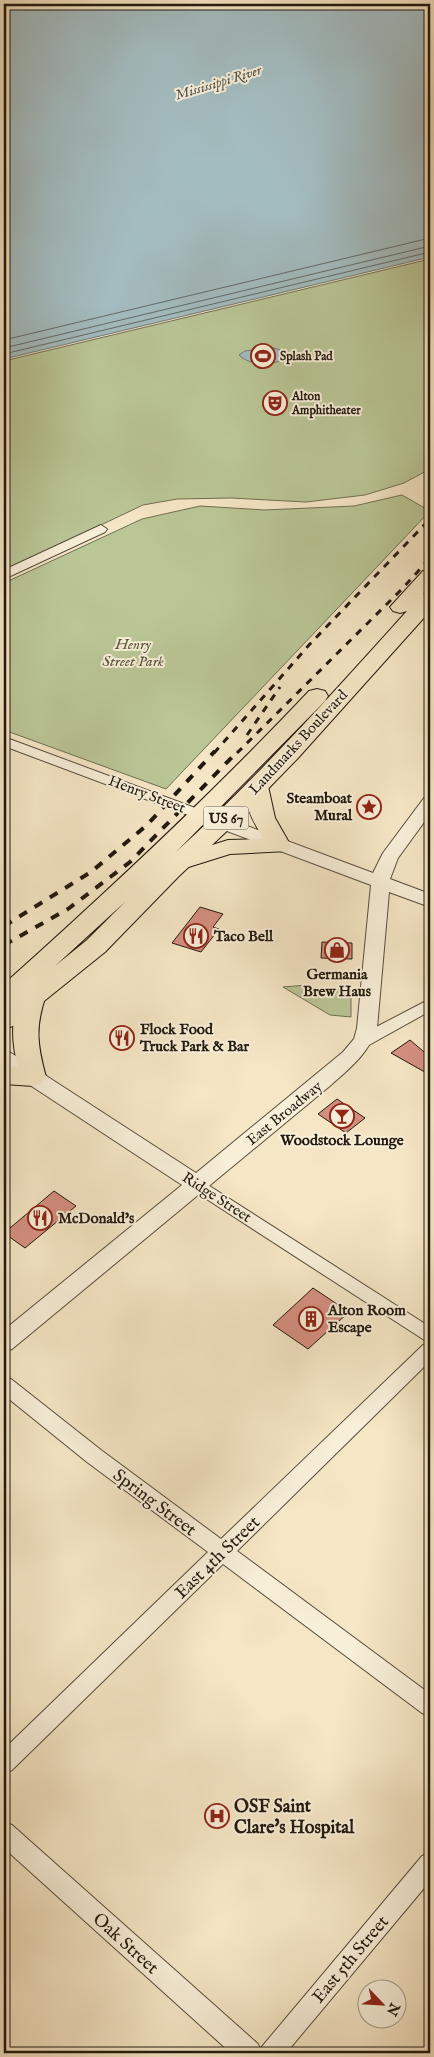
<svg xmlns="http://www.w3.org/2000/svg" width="434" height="2057" font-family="'IM FELL English',serif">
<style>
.green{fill:#bac696;stroke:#6e6f52}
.water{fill:#a3bcc0;stroke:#6f7a79}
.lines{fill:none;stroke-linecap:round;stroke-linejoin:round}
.shore{stroke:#626a67;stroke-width:1}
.building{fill:#d58f81;stroke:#21180e}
.minor-casing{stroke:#564c3c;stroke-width:2}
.tertiary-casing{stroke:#564c3c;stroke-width:2}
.primary-casing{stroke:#21180e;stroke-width:2}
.trunk-casing{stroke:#21180e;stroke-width:2}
.minor{fill:#f8efd9;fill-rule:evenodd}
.tertiary{fill:#f8efd9;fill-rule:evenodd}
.primary{fill:#f5e6c5;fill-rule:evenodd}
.trunk{fill:#f5e6c5;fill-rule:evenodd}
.rail-far1{stroke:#21180e;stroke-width:3;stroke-dasharray:7 7;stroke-linecap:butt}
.rail{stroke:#21180e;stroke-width:4;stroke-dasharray:9 9;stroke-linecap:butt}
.labels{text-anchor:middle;stroke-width:4;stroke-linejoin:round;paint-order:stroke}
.far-poi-label{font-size:12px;font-weight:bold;fill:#21180e;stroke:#f8efd9;text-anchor:start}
.far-water-label{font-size:14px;font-style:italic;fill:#4e514c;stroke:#f8efd9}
.shield{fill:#f8efd9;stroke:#62584b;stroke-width:1}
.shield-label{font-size:14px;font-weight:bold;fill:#21180e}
.park-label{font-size:15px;font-style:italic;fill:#57553e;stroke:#f8efd9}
.street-label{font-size:15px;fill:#21180e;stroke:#f8efd9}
.poi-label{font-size:15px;font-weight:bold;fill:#21180e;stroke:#f8efd9;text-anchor:start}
.near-street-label{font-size:18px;fill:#21180e;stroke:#f8efd9}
.near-poi-label{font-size:18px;font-weight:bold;fill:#21180e;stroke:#f8efd9;text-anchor:start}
</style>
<rect width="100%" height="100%" fill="#f5e6c5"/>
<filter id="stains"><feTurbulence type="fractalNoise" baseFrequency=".004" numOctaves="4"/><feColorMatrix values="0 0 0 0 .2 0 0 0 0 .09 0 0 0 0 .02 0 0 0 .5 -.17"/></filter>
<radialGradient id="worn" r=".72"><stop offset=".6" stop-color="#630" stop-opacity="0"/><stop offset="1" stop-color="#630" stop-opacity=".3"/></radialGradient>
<path class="green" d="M430 259V469L404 483 365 495 306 502 231 498 177 499 143 505 4 571V361Z
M402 495 430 511 166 789 4 730V583L142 519 200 506 265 510 354 506Z
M308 985 310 989 351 990V1017L330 1015 283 987Z"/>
<path class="water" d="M4 4H430V257L4 359Z
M274 348 284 351 287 357C276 366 249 366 239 355L245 351Z"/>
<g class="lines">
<path class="shore" d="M4 340 430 238
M4 348 430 246
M4 354 430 252"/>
</g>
<path class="building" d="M200 907 223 914 213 927 219 929 201 952 172 943Z
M322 942 352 943V959L321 958Z
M410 1040 430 1057V1075L391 1053Z
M337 1099 365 1118 346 1133 318 1114Z
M54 1191 76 1206 25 1248 4 1233Z
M313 1288 349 1312 308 1349 273 1325Z"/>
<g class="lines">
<defs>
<path id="minor" d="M101 525 107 529 105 532 4 579V570Z
M4 737 206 812 208 815 206 818H196L4 746Z
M430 999V1011L369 1045H357L355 1041 357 1037Z
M197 1178 430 1327V1361L237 1551 430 1694V1716L422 1713 223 1564 12 1770 4 1773V1749L208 1552 87 1462 4 1395V1376L11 1379 101 1450 221 1539 423 1345 429 1343 191 1189 188 1184 191 1179Z
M4 1822 12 1825 258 2044 260 2049 422 1856 430 1853V1881L286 2053H231L4 1848Z"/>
<path id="tertiary" d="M430 797V814L398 858 390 879 430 894V907L389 892 377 1028C369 1053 350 1068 331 1085L12 1349 4 1352V1330L182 1185 4 1068V1051L11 1053 196 1173 343 1052 354 1039 357 1028 371 885 195 819 192 815 195 811H207L373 873 383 853 424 798Z"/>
<path id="primary" d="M257 779 265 781 268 786 275 818 291 846 288 851 230 854 179 870 171 868 168 863 171 858 228 840 264 839C255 825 238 797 249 781Z
M34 987 43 989 46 995C35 1027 37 1044 46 1077L42 1083 33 1086 4 1084V1066L18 1067C11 1040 10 1014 25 989Z"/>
<path id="trunk" d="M430 569V587L423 594 430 593V611L298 758 229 829 179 876 105 952 13 1026 4 1029V1007L8 1003H4V984C109 890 212 794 309 691L317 689 325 691 328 696 325 701 176 852C258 777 332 694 407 611L400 613 393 611 390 607 423 571ZM126 901 87 940 55 966Z"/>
</defs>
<use href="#minor" class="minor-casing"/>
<use href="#tertiary" class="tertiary-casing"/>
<use href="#primary" class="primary-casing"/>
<use href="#trunk" class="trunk-casing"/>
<use href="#minor" class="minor"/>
<use href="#tertiary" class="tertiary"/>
<use href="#primary" class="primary"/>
<use href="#trunk" class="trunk"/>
<path class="rail-far1" d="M247 735 280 687
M214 753 309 645 430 519
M237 753 402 589 430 558"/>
<path class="rail" d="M4 926 91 872 147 825 215 751
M4 945 68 909 130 862 238 751"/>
</g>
<defs>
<symbol id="stadium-ring" viewBox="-11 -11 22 22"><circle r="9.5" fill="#f8efd9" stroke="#8f2418" stroke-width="1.5"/><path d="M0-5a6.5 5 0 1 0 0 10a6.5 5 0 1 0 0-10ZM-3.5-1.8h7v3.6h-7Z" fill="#8f2418"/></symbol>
<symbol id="theatre-ring" viewBox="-11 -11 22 22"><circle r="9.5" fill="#f8efd9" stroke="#8f2418" stroke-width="1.5"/><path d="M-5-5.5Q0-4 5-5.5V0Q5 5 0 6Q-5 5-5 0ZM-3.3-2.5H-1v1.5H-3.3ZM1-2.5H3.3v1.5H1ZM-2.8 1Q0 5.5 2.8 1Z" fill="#8f2418"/></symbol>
<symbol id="sight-ring" viewBox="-11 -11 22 22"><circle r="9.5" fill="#f8efd9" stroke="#8f2418" stroke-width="1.5"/><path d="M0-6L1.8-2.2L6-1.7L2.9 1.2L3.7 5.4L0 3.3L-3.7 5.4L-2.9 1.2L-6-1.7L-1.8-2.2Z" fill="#8f2418"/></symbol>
<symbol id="restaurant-ring" viewBox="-11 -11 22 22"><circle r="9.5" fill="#f8efd9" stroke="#8f2418" stroke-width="1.5"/><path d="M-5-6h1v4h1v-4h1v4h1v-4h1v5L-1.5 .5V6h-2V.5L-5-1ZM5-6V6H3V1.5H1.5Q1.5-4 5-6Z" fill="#8f2418"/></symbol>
<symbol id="shop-ring" viewBox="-11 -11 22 22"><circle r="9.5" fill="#f8efd9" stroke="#8f2418" stroke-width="1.5"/><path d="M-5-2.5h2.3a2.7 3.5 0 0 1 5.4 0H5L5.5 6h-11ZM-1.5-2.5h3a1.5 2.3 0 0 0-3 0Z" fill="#8f2418"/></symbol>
<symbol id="bar-ring" viewBox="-11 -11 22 22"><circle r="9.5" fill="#f8efd9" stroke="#8f2418" stroke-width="1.5"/><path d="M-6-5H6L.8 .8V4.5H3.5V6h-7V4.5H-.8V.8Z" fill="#8f2418"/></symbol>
<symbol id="building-ring" viewBox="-11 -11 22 22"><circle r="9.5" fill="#f8efd9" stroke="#8f2418" stroke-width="1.5"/><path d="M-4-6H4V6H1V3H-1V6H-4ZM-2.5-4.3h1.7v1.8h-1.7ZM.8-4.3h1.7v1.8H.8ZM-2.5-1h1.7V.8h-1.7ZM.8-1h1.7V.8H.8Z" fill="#8f2418"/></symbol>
<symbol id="hospital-ring" viewBox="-11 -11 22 22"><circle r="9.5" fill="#f8efd9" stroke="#8f2418" stroke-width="1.5"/><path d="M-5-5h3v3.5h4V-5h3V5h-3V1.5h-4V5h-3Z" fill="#8f2418"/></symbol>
</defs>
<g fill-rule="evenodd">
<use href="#stadium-ring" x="249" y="342" width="28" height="28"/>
<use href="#theatre-ring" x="261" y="389" width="28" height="28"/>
<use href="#sight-ring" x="355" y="793" width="28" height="28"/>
<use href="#restaurant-ring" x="182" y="922" width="28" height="28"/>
<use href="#shop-ring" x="323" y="936" width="28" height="28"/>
<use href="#restaurant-ring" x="108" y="1024" width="28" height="28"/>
<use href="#bar-ring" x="328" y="1102" width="28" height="28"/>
<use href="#restaurant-ring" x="26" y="1204" width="28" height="28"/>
<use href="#building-ring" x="297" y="1305" width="28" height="28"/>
<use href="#hospital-ring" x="203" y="1802" width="28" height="28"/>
</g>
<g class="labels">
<g class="far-poi-label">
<text x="280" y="360">Splash Pad</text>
<text x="292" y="400">Alton<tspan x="292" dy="14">Amphitheater</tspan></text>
</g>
<g class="far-water-label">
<text transform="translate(218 82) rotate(-17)" y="5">Mississippi River</text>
</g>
<rect class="shield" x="203.5" y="806.5" width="45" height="23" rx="4"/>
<g class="shield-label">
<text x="226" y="823">US 67</text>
</g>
<g class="park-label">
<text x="133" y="649">Henry<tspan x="133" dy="17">Street Park</tspan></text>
</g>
<g class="street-label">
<text transform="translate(298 742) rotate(-47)" y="5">Landmarks Boulevard</text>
<text transform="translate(147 794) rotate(21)" y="5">Henry Street</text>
<text transform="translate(284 1113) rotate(-39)" y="5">East Broadway</text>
<text transform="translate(217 1197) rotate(33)" y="5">Ridge Street</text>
</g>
<g class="poi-label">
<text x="352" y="803" text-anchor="end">Steamboat<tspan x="352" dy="17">Mural</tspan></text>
<text x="214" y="941">Taco Bell</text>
<text x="337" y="979" text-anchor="middle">Germania<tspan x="337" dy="17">Brew Haus</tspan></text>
<text x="140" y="1034">Flock Food<tspan x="140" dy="17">Truck Park &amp; Bar</tspan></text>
<text x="342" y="1145" text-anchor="middle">Woodstock Lounge</text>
<text x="58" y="1223">McDonald's</text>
<text x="328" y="1315">Alton Room<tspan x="328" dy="17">Escape</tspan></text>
</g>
<g class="near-street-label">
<text transform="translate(155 1502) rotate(37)" y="6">Spring Street</text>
<text transform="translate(217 1557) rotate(-44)" y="6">East 4th Street</text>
<text transform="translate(126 1943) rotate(42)" y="6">Oak Street</text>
<text transform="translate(350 1959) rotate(-50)" y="6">East 5th Street</text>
</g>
<g class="near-poi-label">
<text x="234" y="1812">OSF Saint<tspan x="234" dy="21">Clare's Hospital</tspan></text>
</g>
</g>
<rect width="434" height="2057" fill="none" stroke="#f5e6c5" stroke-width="20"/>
<rect x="5" y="5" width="424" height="2047" fill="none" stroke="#21180e" stroke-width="2.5"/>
<rect x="10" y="10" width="414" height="2037" fill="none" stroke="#21180e"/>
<g transform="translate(382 2004) rotate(115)"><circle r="24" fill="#f8efd9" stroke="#a29988"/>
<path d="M0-4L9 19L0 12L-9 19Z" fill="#8f2418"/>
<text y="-8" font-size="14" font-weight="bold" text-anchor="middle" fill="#21180e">N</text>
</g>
<rect width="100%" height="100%" filter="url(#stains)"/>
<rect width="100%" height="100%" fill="url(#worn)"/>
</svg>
